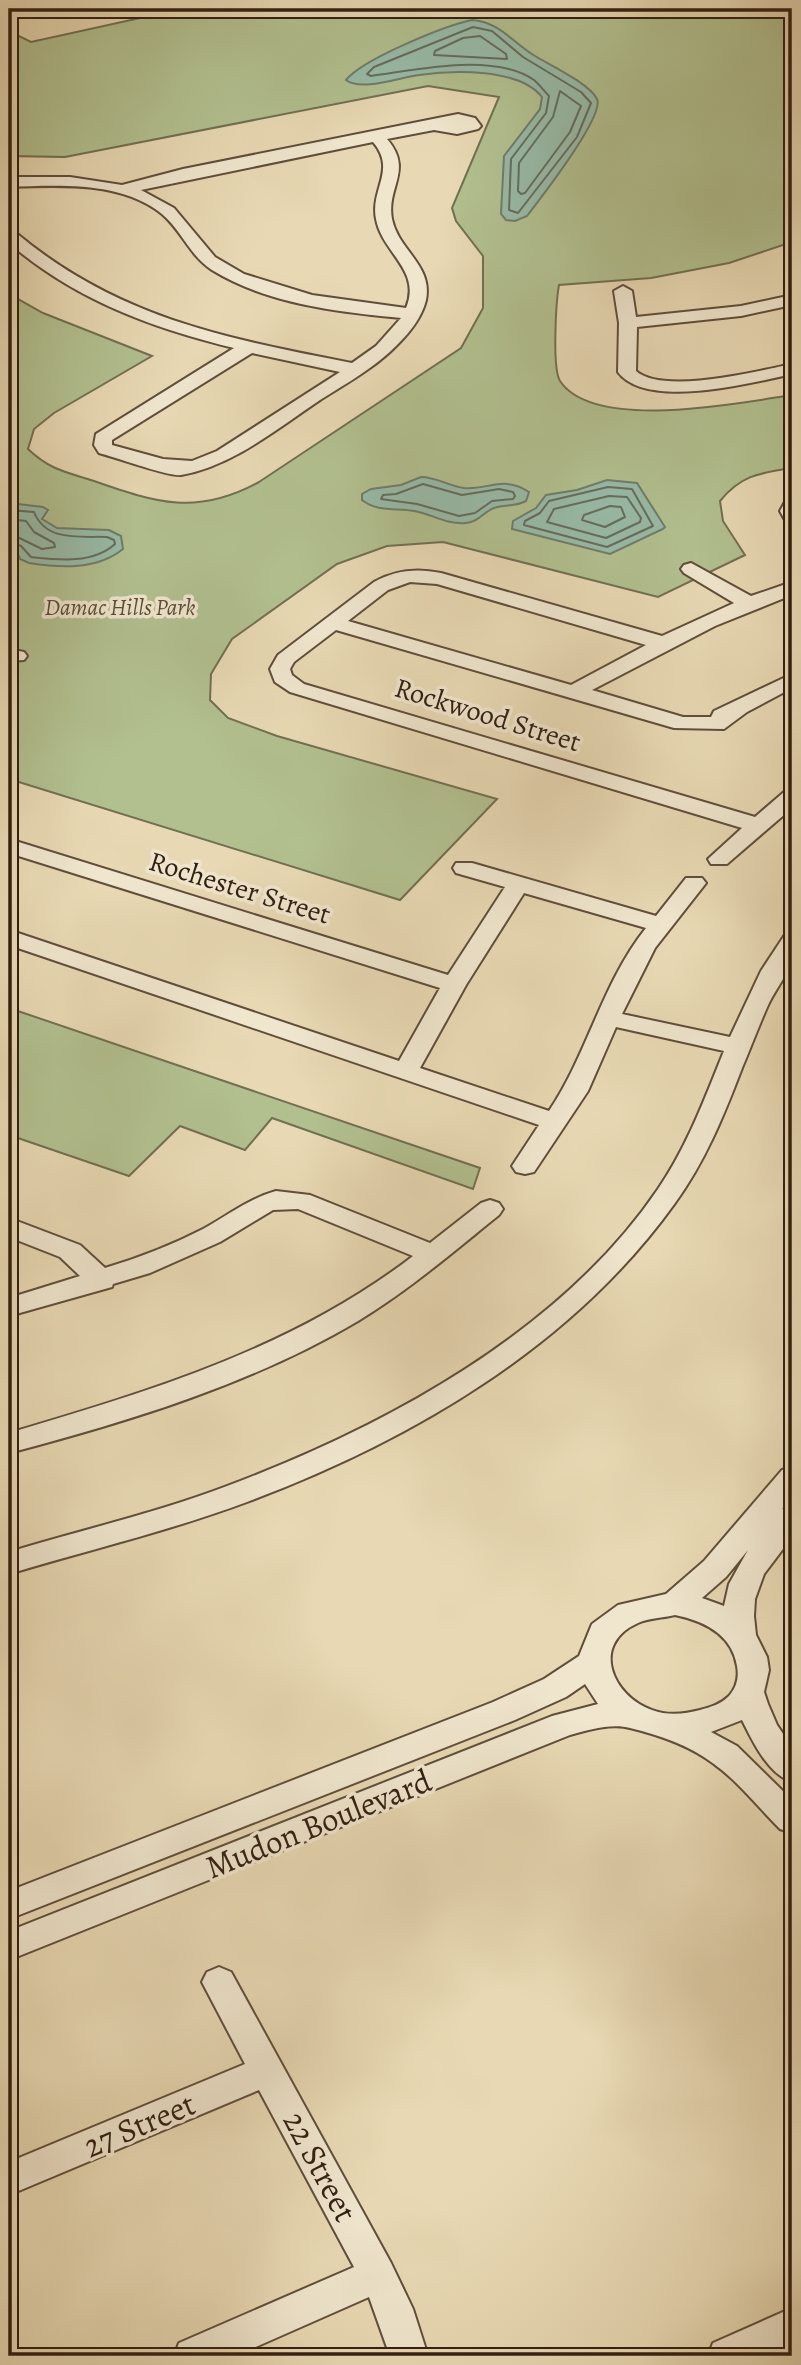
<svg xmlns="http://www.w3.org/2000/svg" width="801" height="2365" font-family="Alegreya,serif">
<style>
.green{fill:#b2c090;stroke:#727052;stroke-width:2}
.water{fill:#98bba8;stroke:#6f7d6c;stroke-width:2}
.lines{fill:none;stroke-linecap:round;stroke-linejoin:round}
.shore{stroke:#656d5e;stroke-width:2}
.minor-casing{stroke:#604e3b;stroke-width:4}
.minor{fill:#f0e6ce;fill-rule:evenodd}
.labels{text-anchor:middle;stroke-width:7;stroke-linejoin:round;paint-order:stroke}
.far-park-label{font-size:23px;font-style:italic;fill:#584f38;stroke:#f0e6ce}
.street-label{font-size:28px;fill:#321f13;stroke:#f0e6ce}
.near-street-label{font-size:33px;fill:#321f13;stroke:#f0e6ce}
</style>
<rect width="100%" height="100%" fill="#e8d9b4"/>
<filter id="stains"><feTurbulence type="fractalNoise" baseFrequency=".00286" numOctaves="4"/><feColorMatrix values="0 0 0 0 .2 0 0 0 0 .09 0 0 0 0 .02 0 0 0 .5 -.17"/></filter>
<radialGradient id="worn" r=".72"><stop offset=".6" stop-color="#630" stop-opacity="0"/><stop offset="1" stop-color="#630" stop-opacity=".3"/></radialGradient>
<path class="green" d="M181 9H792V242L729 263 651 278 559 285C556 302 552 368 560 381 594 432 739 403 792 395V468C760 473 741 475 720 501L723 521 745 555 658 597 443 542 387 546 337 564 232 639 211 674 210 700 228 718 277 736 497 799 400 900 9 779V294L43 313 152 356 54 413 34 429 28 449C50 470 66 472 94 481 157 503 197 516 259 482L461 348 483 308V256L456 221 452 208 499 97 428 86 65 157 9 156V31L31 42Z
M9 1008 480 1168 473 1189 272 1118 245 1150 180 1126 129 1176 9 1135Z"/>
<path class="water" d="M472 20C500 22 513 43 535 56 550 65 590 84 597 99 605 116 540 199 527 216L515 221 506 220 501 214 504 156 540 109 542 97C519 68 453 70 419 75 401 77 361 92 346 80 363 59 444 26 472 20Z
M421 477C436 477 449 486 464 488 489 490 503 475 529 492L526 501C515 507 505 504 494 508 483 512 479 522 466 523 447 525 432 514 414 511 395 508 377 512 362 500V494L371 489 401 485Z
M607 480 637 483 665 527 663 529 610 554 512 529 513 521 536 508 546 495 577 490Z
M9 503 43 507 48 510 42 519 57 528 109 530 121 536 123 549C97 570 61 568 29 563L20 559 17 552 9 547Z"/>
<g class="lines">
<path class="shore" d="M473 27 492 31 523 57 581 92 591 103 577 137 518 213 509 210 511 159 546 113 549 96C544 91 539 84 534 80 493 52 417 70 371 76L367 74 374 67Z
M480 36 506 54 507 59 434 55 435 51 463 38Z
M560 91 581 106 570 132 525 193 521 194 518 191 519 163 553 117Z
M423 484 462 495 499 489 513 492 515 496 513 499 492 501 475 513 459 516 417 504 381 499 383 495 396 494Z
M608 487 632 489 653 526 607 547 524 525 525 521 540 513 549 501Z
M609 496 627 497 641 518 640 522 606 538 547 522 554 509Z
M610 506 621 507 625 517 605 527 582 520 584 515Z
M9 510 34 512C46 542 79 536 107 537L114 540 115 544C93 564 59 560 31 557L21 546 9 541
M9 519 26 521 34 532 54 543 55 547 42 549 9 533"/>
<defs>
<path id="minor" d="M458 114 475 118 481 126 478 129 457 134 434 130 387 139C414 170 386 187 392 219 398 250 433 265 426 300 422 317 410 332 398 344 376 367 347 383 320 400 277 429 232 466 181 475 169 477 115 457 99 453L94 445 96 434 234 348C151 328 74 299 9 243V230L15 232C117 318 225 338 352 363L376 346 401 318C338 312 267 304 212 270 190 256 182 231 162 214 122 181 58 185 9 187V177H70L122 185 183 169ZM373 142C397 170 370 189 376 219 382 253 422 270 406 308L312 295 244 274 215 257 174 208 141 190ZM252 353 340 372 217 451 192 461 163 459 112 445V440Z
M623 286 632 291 636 317 741 306 792 295V305L741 316 637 327 636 371C663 395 758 371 792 364V374C752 383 646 410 618 372L619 323 614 291Z
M792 500V522L785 520 780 511 785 502Z
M691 563 751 596 792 582V595L715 626 592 690 683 717H711L714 711 792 674V688L747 712 724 729 674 728 336 630 294 662 290 669 292 675 304 684 755 817 784 792 792 790V808L727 864H711L708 859 742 828 290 692 275 682 270 669 278 655 374 582C395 570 417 568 441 573L662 636 734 603 684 573 681 569 684 565ZM410 582 437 584 646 645 571 685 348 621 388 590Z
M9 649 24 652 27 656 24 660 9 661Z
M9 839 448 975 505 887 456 873 453 868 456 863H472L656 916 686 878H702L706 883 655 948 622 1014 730 1037 761 971 784 936 792 934C792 941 794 953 792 961 787 975 776 989 769 1003 759 1025 751 1047 742 1068 724 1115 705 1162 675 1203 572 1347 410 1441 247 1502 169 1531 88 1550 9 1574V1552C81 1530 156 1513 227 1486 385 1427 561 1332 658 1189 687 1147 705 1098 724 1051L616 1027 588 1091 534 1172 525 1174 516 1172 512 1166 539 1125 9 945V930L399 1061 440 988 9 853ZM524 893 646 928C602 983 588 1053 549 1111L420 1068 466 985Z
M276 1191 310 1195 430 1243 481 1203 490 1200 499 1203 503 1209 499 1215C453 1252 409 1290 358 1321 252 1384 127 1422 9 1453V1433C151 1391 294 1348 413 1256L298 1209 273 1210 220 1242 150 1273 113 1284 112 1287 9 1316V1298L80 1276 60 1257 9 1237V1218L80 1245 105 1268C138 1258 172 1245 203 1229 227 1216 248 1199 276 1191Z
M792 1467V1497L782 1509 792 1506V1537L764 1574 755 1599 754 1616 756 1635 767 1657 769 1670 764 1692 768 1704 777 1725 792 1747V1782C768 1774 753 1742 742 1720L711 1732 737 1746 792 1800V1833L780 1829C759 1808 738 1781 714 1764 689 1745 659 1735 630 1728 612 1723 588 1730 570 1735L9 1960V1931L552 1716 598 1704 585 1684 566 1697 515 1720 9 1919V1891L493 1702 544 1679 579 1656 592 1624 618 1605 666 1594 704 1561 782 1470ZM748 1550 729 1584 724 1606 702 1598 726 1577ZM675 1615C704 1621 732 1634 737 1666 739 1677 737 1687 729 1696 721 1704 711 1707 700 1710 685 1714 668 1716 652 1710 612 1696 590 1644 638 1623 649 1618 663 1618 675 1615Z
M219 1967 231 1972 391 2263 413 2309 428 2356H390L369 2297 235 2356H174L179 2343 354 2267 259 2090 9 2195V2162L245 2064 202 1982 207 1972Z
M792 2308V2345L767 2356H708L713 2343Z"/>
</defs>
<use href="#minor" class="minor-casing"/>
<use href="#minor" class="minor"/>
</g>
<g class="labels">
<g class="far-park-label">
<text x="120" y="615">Damac Hills Park</text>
</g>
<g class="street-label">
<text transform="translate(488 714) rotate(17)" y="10">Rockwood Street</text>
<text transform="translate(240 887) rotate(17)" y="10">Rochester Street</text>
</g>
<g class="near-street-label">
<text transform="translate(318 1823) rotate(-22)" y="12">Mudon Boulevard</text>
<text transform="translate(139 2124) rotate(-23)" y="12">27 Street</text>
<text transform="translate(321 2166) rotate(62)" y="12">22 Street</text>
</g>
</g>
<rect width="801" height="2365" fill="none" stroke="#e8d9b4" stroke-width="35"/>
<rect x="10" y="10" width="780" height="2344" fill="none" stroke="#321f13" stroke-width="3.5"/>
<rect x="18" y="18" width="766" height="2330" fill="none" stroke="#321f13" stroke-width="2"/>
<rect width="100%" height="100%" filter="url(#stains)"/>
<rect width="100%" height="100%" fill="url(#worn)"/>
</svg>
